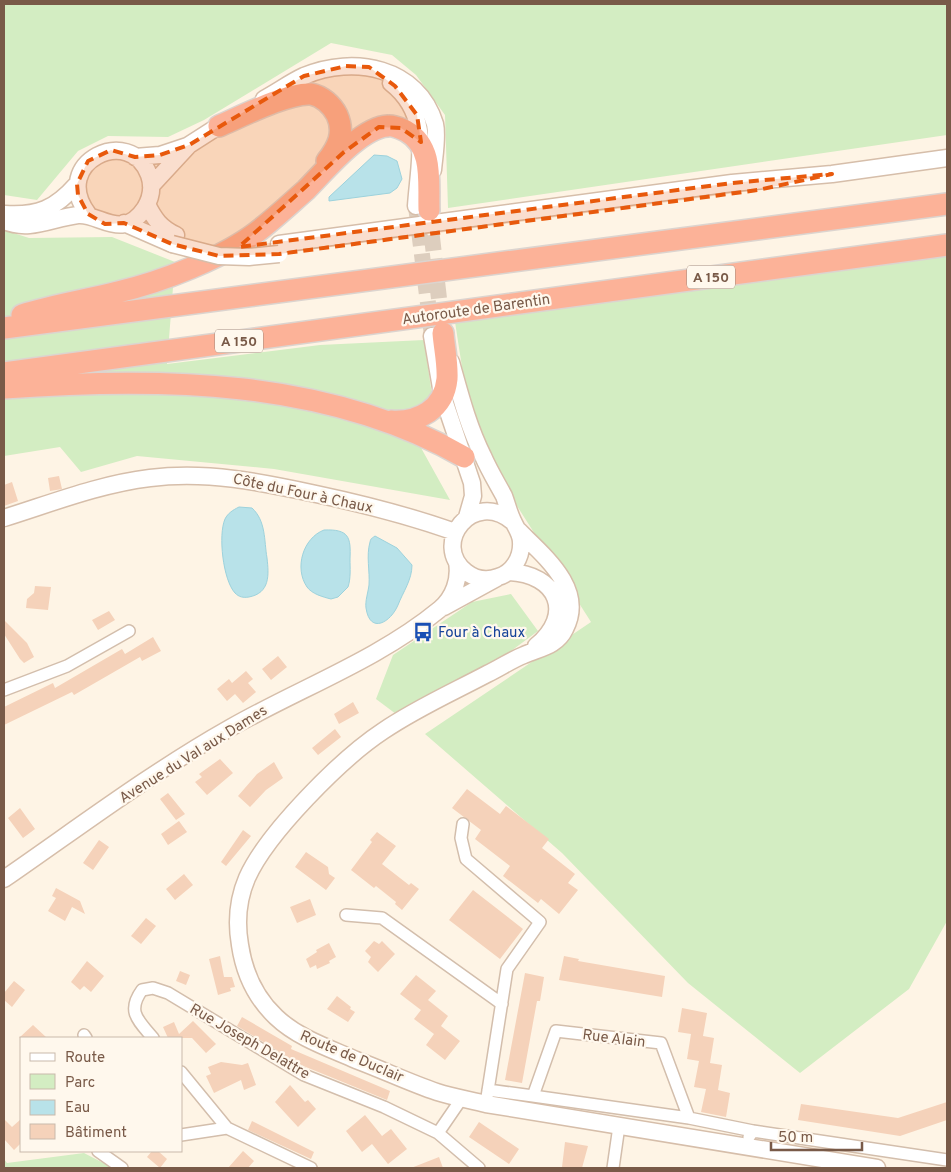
<svg xmlns="http://www.w3.org/2000/svg" width="951" height="1172" font-family="Overpass,sans-serif">
<style>
.green{fill:#d3edc2}
.water{fill:#b8e2e9;stroke:#9dd2dc}
.building{fill:#f5d2ba}
.lines{fill:none;stroke-linecap:round;stroke-linejoin:round}
.secondary-tunnel{stroke:#ddcebe;stroke-width:16;stroke-dasharray:16 8;stroke-linecap:butt}
.street-casing{stroke:#d3beac;stroke-width:14}
.secondary-casing{stroke:#d6beaa;stroke-width:19}
.highway-casing{stroke:#dcd4cf;stroke-width:24}
.street{stroke:#fff;stroke-width:11}
.secondary{stroke:#fff;stroke-width:16}
.highway{stroke:#fcb298;stroke-width:21}
.secondary-bridge-casing{stroke:#d6beaa;stroke-width:19;stroke-linecap:butt}
.secondary-bridge{stroke:#fff;stroke-width:16}
.marked{fill:#e8590c;fill-opacity:0.2;stroke:#e8590c;stroke-width:4;stroke-dasharray:10 6;stroke-linejoin:round}
.labels{text-anchor:middle;stroke-width:4.5;stroke-linejoin:round;paint-order:stroke}
.shield{fill:#fff8ed;stroke:#a1897a;stroke-width:1}
.shield-label{font-size:14px;font-weight:bold;fill:#795a48}
.street-label{font-size:15px;fill:#795a48;stroke:#fff8ed}
.transit-label{font-size:15px;fill:#164399;stroke:#fff8ed;text-anchor:start}
</style>
<rect width="100%" height="100%" fill="#fef4e5"/>
<path class="green" d="M4 4H947V135L448 208 445 115 416 75 392 55 331 43 204 120 168 137 108 136 78 151 37 200 4 195Z
M4 230 29 238 112 237 175 262 167 364 320 345 424 340 432 395 415 437 450 500 274 469 137 456 81 472 60 447 4 456Z
M947 254V921L909 989 800 1073 688 983 562 853 425 734 591 622 496 473 467 399 455 322Z
M511 594 538 631 507 654 446 686 400 717 376 699 393 655 472 602Z
M84 1153 113 1168H4V1159L7 1163Z"/>
<path class="water" d="M374 155 387 156 397 161 402 179 397 188 390 193 329 201V197Z
M239 507 252 508C266 521 264 540 267 558 269 575 270 593 249 597 243 598 239 597 235 593 223 580 218 535 225 519 228 513 233 510 239 507Z
M324 530C349 529 351 537 350 559 350 568 351 578 348 587L338 597 331 599C323 597 312 594 307 587 294 568 303 538 324 530Z
M375 536 397 548 412 565C412 580 403 592 398 605 391 622 370 635 366 608 365 601 368 593 369 585 370 571 366 556 370 542 371 538 371 539 375 536Z"/>
<path class="building" d="M59 476 62 489 50 491 48 478Z
M12 482 18 501 4 506V485Z
M35 586 51 587 48 610 26 608 27 599 34 593Z
M109 611 115 620 98 630 92 620Z
M4 620 27 643 34 657 24 663 20 659 4 634Z
M153 637 161 651 142 661 140 657 74 695 72 692 4 725V707L53 683 55 688 122 649 125 654Z
M278 656 287 667 271 680 262 669Z
M246 671 253 679 248 683 256 692 243 703 235 694 227 701 217 689 229 679 232 683Z
M353 702 359 713 339 724 334 714Z
M335 729 341 737 318 755 312 748Z
M220 759 233 773 207 795 195 782 202 777 199 774Z
M274 762 283 778 266 790 250 807 238 796 257 774Z
M467 789 500 814 506 806 549 839 542 848 575 874 568 883 578 890 559 914 541 899 538 903 503 876 510 866 475 839 481 830 452 808Z
M168 793 185 814 176 820 160 799Z
M20 808 35 829 23 838 8 818Z
M179 821 187 832 168 845 161 834Z
M243 830 251 836 226 866 221 862Z
M377 832 396 846 382 864 409 885 411 883 419 889 402 910 395 904 396 902 376 886 374 888 351 870 372 842 370 840Z
M99 840 109 847 93 870 83 863Z
M306 852 328 867 329 874 335 878 326 890 295 867Z
M184 874 193 885 175 900 166 889Z
M56 888 80 901 85 914 72 907 65 921 48 911 56 898 52 896Z
M473 890 523 929 500 959 449 920Z
M310 899 316 915 297 923 290 907Z
M146 918 156 926 141 944 131 936Z
M374 941 379 944 382 941 395 954 378 972 368 962 371 957 365 951Z
M329 943 336 957 329 961 330 963 317 969 316 965 310 968 306 959 317 952 316 950Z
M220 956 224 977H232L235 987 230 988 231 991 218 995 209 959Z
M564 956 579 959 578 961 665 976 662 997 559 980Z
M87 961 104 976 91 992 84 986 80 990 71 982Z
M180 971 190 975 186 985 176 981Z
M525 973 544 977 540 1001H537L522 1083 505 1080Z
M416 975 436 991 428 1000 448 1016 441 1026 460 1041 445 1060 426 1045 434 1034 414 1019 421 1010 400 994Z
M14 981 25 990 12 1007 4 1000V993Z
M337 996 351 1007 350 1009 355 1012 348 1022 327 1009Z
M682 1008 707 1013 703 1036 714 1038 710 1063 722 1065 718 1090 730 1093 726 1117 701 1112 706 1089 694 1087 699 1061 687 1059 691 1034 678 1032Z
M242 1017 292 1046 291 1049 390 1091 387 1100 301 1065 237 1026Z
M193 1021 216 1044 206 1053 192 1038H168L163 1027 174 1022 179 1034Z
M33 1025 47 1038H19Z
M221 1062 242 1065 248 1063 256 1085 244 1090 241 1080 214 1093 206 1076 211 1074 208 1067Z
M290 1085 305 1102 308 1100 316 1109 298 1127 275 1102Z
M947 1102V1120L900 1136 798 1120 801 1104 898 1118Z
M365 1115 382 1136 391 1129 407 1149 388 1164 372 1144 362 1152 346 1131Z
M4 1119 12 1127 21 1119V1143L14 1150 4 1139Z
M252 1121 314 1152 311 1159 248 1130Z
M479 1122 519 1149 509 1164 469 1137Z
M565 1142 588 1146 582 1168 562 1167Z
M152 1151H158L167 1159 160 1168 147 1157Z
M243 1151 254 1161 248 1168H228Z
M439 1157 443 1168H411Z"/>
<g class="lines">
<path class="secondary-tunnel" d="M416 206 432 336
M429 211 442 325"/>
<defs>
<path id="street" d="M4 690 67 666 129 631
M463 824 461 838 466 859 540 922 507 969 487 1097
M346 915 382 918 502 1004
M84 1035 86 1038
M153 1038C139 1021 126 1012 142 990L153 988 168 993 304 1075 384 1107 438 1133
M181 1072 227 1128 311 1168
M488 1090 533 1096 556 1031 661 1043 689 1118 753 1131
M533 1096 689 1118
M462 1098 438 1133 479 1168
M181 1135 227 1128
M749 1137 753 1131 947 1160
M98 1151 122 1168
M613 1168 619 1126"/>
<path id="secondary" d="M391 83C432 115 419 161 416 206
M264 99C277 92 291 82 304 76 354 55 418 67 435 124 438 137 434 157 433 170
M135 157 160 155 187 146
M151 186 189 145 228 120
M147 204C154 219 161 228 176 235
M5 214C38 216 55 209 77 184
M4 221C30 232 52 218 78 215 100 213 122 242 145 208 151 198 153 186 149 175 131 124 49 162 88 214
M124 223 172 244
M279 244 732 183 832 174 947 158
M432 336 442 394 472 483 473 496 467 517
M451 362C460 394 468 426 483 456 489 470 497 483 504 496 507 504 509 513 513 521 516 528 521 534 521 542 522 557 513 573 498 577 487 581 475 579 466 572 430 544 473 488 513 522
M4 518C52 503 100 484 150 478 208 471 260 482 316 494 363 504 410 516 455 532
M518 530C544 556 586 589 565 629 557 646 540 648 524 655 511 660 500 668 487 674 453 692 415 709 383 731 342 758 267 833 247 878 238 899 236 922 240 945 244 972 256 998 276 1017 298 1038 329 1048 356 1060 383 1070 410 1083 437 1092 453 1097 470 1100 486 1104L877 1168
M509 572C557 574 575 614 536 646
M444 607 497 578
M4 879C78 828 152 772 230 728 300 688 378 660 440 609 454 597 460 579 457 562"/>
<path id="highway" d="M219 126C240 117 289 92 311 94 322 96 332 105 337 115 345 133 338 147 327 161
M22 315C54 305 87 300 118 292 161 282 223 258 257 232 274 219 290 204 306 190 325 171 361 127 388 126 394 125 401 129 406 131 434 147 428 181 429 210
M4 328 947 204
M4 373 947 245
M4 388C158 377 326 378 464 457
M391 421C419 423 444 409 447 379 448 364 444 347 443 333"/>
</defs>
<use href="#street" class="street-casing"/>
<use href="#secondary" class="secondary-casing"/>
<use href="#highway" class="highway-casing"/>
<use href="#street" class="street"/>
<use href="#secondary" class="secondary"/>
<use href="#highway" class="highway"/>
<defs>
<path id="secondary-bridge" d="M172 244 219 256 249 257 279 254"/>
</defs>
<use href="#secondary-bridge" class="secondary-bridge-casing"/>
<use href="#secondary-bridge" class="secondary-bridge"/>
</g>
<path class="marked" d="M346 66 369 67 395 86 417 115 421 142 401 128 379 127 344 152 239 247 732 183 832 174 758 190 279 254 219 256 172 244 124 223 105 224 88 214 78 195 77 184 88 161 111 150 135 157 160 155 189 145 304 76Z"/>
<defs>
<symbol id="bus-bare" viewBox="-9 -9 18 18"><path d="M-5-6H5V4H4V6H2V4H-2V6H-4V4H-5ZM-3.5-4V0h7V-4ZM-3.5 1.2v1.5H-2V1.2ZM2 1.2v1.5H3.5V1.2Z" fill="#1a4fb4" stroke="#fff8ed" stroke-width="2.5" paint-order="stroke"/></symbol>
</defs>
<g fill-rule="evenodd">
<use href="#bus-bare" x="409" y="618" width="28" height="28"/>
</g>
<g class="labels">
<g class="shield">
<rect x="687" y="265.5" width="48" height="23" rx="4"/>
<rect x="215" y="329.5" width="48" height="23" rx="4"/>
</g>
<g class="shield-label">
<text x="711" y="282">A 150</text>
<text x="239" y="346">A 150</text>
</g>
<g class="street-label">
<text transform="translate(476 309) rotate(-8)" y="5">Autoroute de Barentin</text>
<text transform="translate(303 493) rotate(12)" y="5">Côte du Four à Chaux</text>
<text transform="translate(193 754) rotate(-32)" y="5">Avenue du Val aux Dames</text>
<text transform="translate(614 1038) rotate(7)" y="5">Rue Alain</text>
<text transform="translate(250 1041) rotate(30)" y="5">Rue Joseph Delattre</text>
<text transform="translate(352 1056) rotate(23)" y="5">Route de Duclair</text>
</g>
<g class="transit-label">
<text x="438" y="637">Four à Chaux</text>
</g>
</g>
<rect width="951" height="1172" fill="none" stroke="#795a48" stroke-width="10"/>
<rect x="20" y="1037" width="162" height="115" fill="#fff8ed" stroke="#c9b9ab"/>
<rect x="30" y="1053" width="25" height="8" fill="#ffffff" stroke="#c9b9ab"/>
<text x="65" y="1062" font-size="15" fill="#795a48">Route</text>
<rect x="30" y="1074" width="25" height="15" fill="#d3edc2" stroke="#c9b9ab"/>
<text x="65" y="1087" font-size="15" fill="#795a48">Parc</text>
<rect x="30" y="1100" width="25" height="15" fill="#b8e2e9" stroke="#c9b9ab"/>
<text x="65" y="1112" font-size="15" fill="#795a48">Eau</text>
<rect x="30" y="1124" width="25" height="15" fill="#f5d2ba" stroke="#c9b9ab"/>
<text x="65" y="1137" font-size="15" fill="#795a48">Bâtiment</text>
<path d="M771 1142v8h91v-8" fill="none" stroke="#795a48" stroke-width="2.5"/>
<text x="778" y="1142" font-size="15" fill="#795a48" stroke="#fff8ed" stroke-width="4" paint-order="stroke">50 m</text>
</svg>
